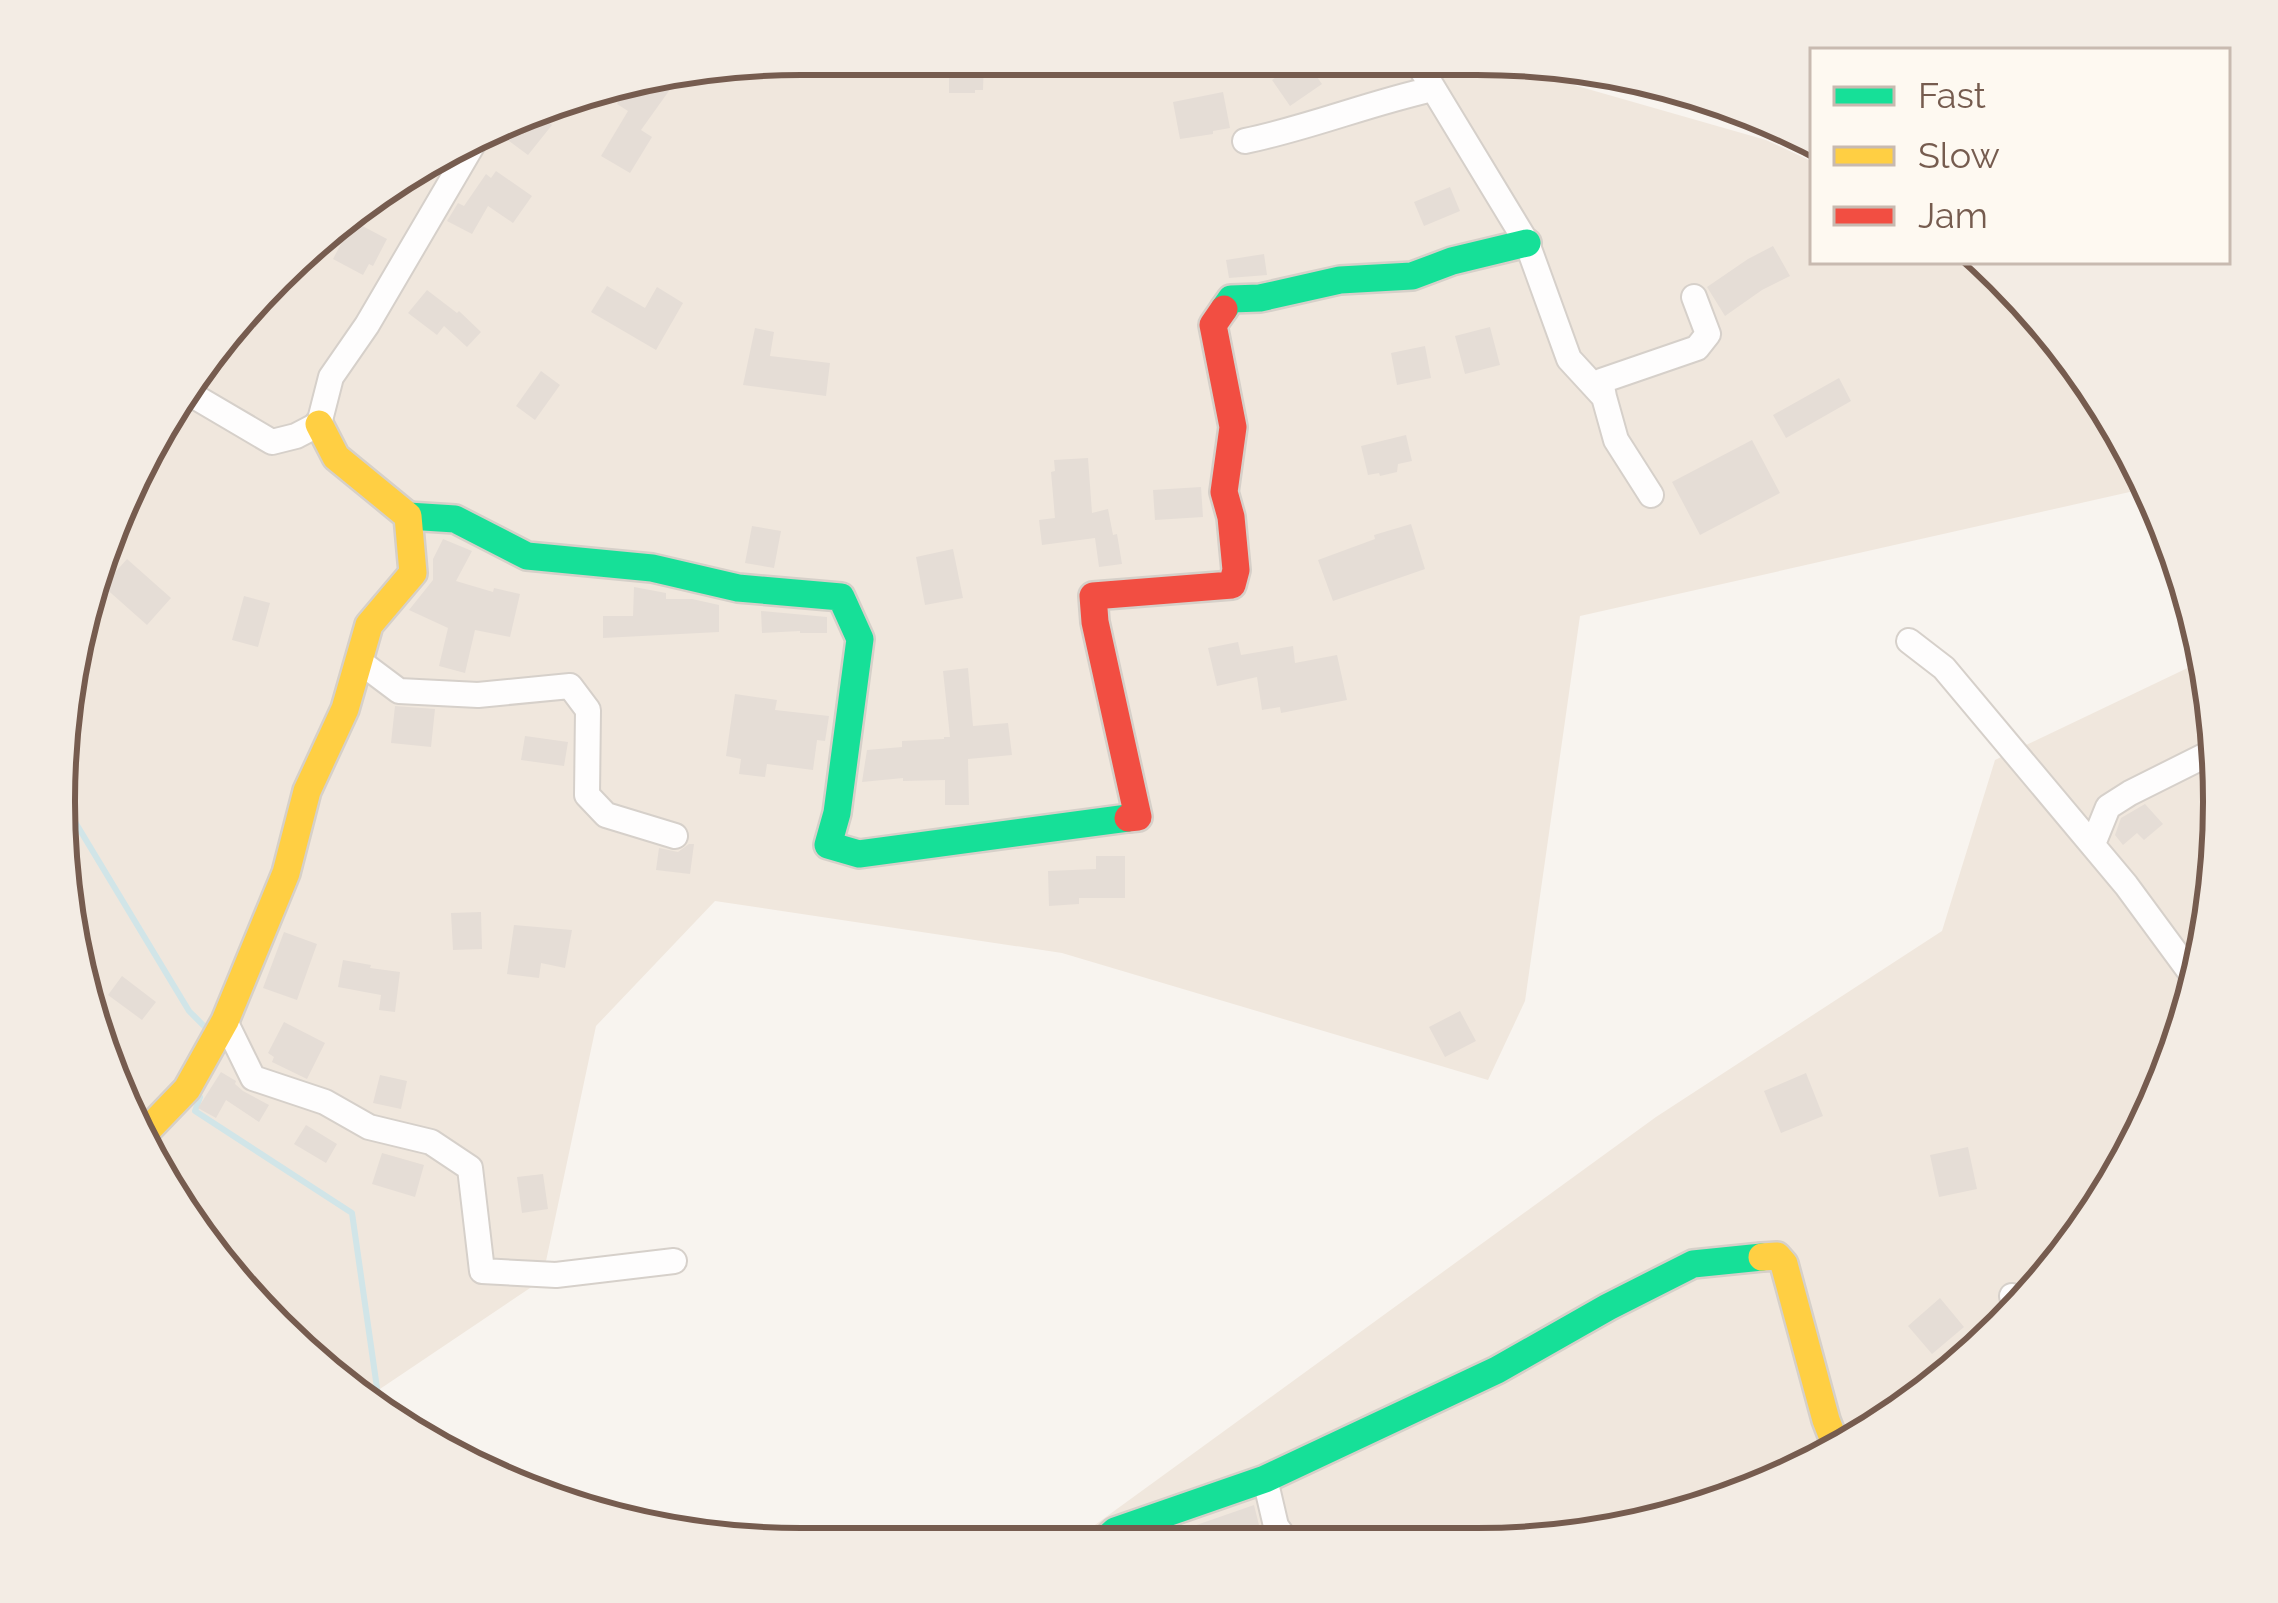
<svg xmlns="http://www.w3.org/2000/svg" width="2278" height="1603" font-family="Raleway,sans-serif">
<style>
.residential{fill:#f0e7dd}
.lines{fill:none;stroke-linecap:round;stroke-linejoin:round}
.stream{stroke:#d1e5e8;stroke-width:6}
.building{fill:#e5ddd6}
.street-casing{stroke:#d6d0ca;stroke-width:28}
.fast-casing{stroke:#d6d0c9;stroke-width:32}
.slow-casing{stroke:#d6d0c9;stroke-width:32}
.jam-casing{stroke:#d6d0c9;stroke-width:32}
.street{stroke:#fefdfd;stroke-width:24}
.fast{stroke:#16e098;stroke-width:27}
.slow{stroke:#ffcf43;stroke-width:27}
.jam{stroke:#f24e42;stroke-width:27}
.rim{fill:none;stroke:#765c4f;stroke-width:6}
</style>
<rect width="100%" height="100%" fill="#f8f4ef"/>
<path class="residential" d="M802 54 1511 67 1766 140 1813 162V261H1981L2038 308 2143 489 1580 616 1525 1001 1488 1080 1062 953 715 901 596 1026 542 1280 371 1395 240 1295 131 1132 61 900 60 703 111 515 239 309 387 180 607 80Z
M2198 663 2222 850 2147 1131 1970 1363 1806 1472 1575 1543 1066 1546 1656 1117 1942 931 1995 760Z"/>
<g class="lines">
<path class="stream" d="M60 797 189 1011 209 1031
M200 1097 195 1111 352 1213 379 1402"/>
</g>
<path class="building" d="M949 57H984L983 90H975V93H949Z
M1296 63H1307L1322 84 1290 106 1272 80Z
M650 74 671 88 641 130 652 137 630 173 601 156 628 111 617 104 619 100 596 85 607 80Z
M1223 92 1230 128 1213 131V134L1180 139 1173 102Z
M535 112 552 125 528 155 501 135 510 124Z
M496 171 532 196 513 223 488 206 472 234 447 221 458 203 464 206 486 174 491 178Z
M1450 187 1460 211 1424 226 1414 202Z
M353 221 387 239 373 266 369 264 363 275 333 259Z
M1773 246 1790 276 1762 290 1725 316 1707 287 1748 259Z
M1264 254 1267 275 1229 278 1226 260Z
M607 286 645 308 657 287 683 303 656 350 591 312Z
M427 290 457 313 459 311 481 332 467 347 444 326 437 335 408 313Z
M1490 327 1500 365 1465 374 1455 336Z
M755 328 774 332 770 356 830 363 826 396 743 385Z
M1425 346 1431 378 1397 385 1391 353Z
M541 371 560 385 535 420 516 406Z
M1839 378 1851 401 1786 438 1773 415Z
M1406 435 1412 461 1398 464 1397 472 1380 476 1379 473 1368 475 1361 446Z
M1752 440 1780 493 1700 535 1672 482Z
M1088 458 1092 513 1108 509 1113 535 1117 534 1122 564 1099 567 1095 538 1042 545 1039 520 1055 518 1051 472 1055 471 1054 460Z
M1201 487 1203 517 1155 520 1153 490Z
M1411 524 1425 569 1333 601 1318 560 1375 539 1374 535Z
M752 526 781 531 774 568 745 563Z
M443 539 472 551 456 581 493 592 494 588 520 594 510 637 475 630 465 673 439 666 448 628 409 610 433 580V559Z
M953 549 963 598 925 605 916 557Z
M127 559 171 598 147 625 103 586Z
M634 587 666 593V599H692L719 605V632L603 638V616H633Z
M244 596 270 603 258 647 232 640Z
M761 611 827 617V633H800V631L762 633Z
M1238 642 1241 655 1293 646 1295 663 1337 655 1347 700 1281 713 1280 707 1262 710 1257 677 1217 686 1208 648Z
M968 668 973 726 1008 723 1012 755 968 759 969 805H945V780L903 781V778L862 782 867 750 902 747V741L944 739V737H950L943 671Z
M735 694 777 700 775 710 829 716 825 741 817 740 813 770 767 764 765 777 739 774 741 759 726 756Z
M395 706 435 709 431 747 391 743Z
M525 736 568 742 564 766 521 760Z
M2145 804 2163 824 2144 840 2137 833 2123 845 2115 835 2121 818Z
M689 844H694L690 874 656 870 659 848 678 852Z
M1096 856H1125V898H1079V904L1049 906 1048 871 1096 869Z
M481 912 482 949 453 950 451 913Z
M514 925 572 930 565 968 541 963 539 978 507 974Z
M284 932 317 944 297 1000 263 988Z
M343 960 371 965 370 968 400 972 395 1012 379 1010 381 995 338 987Z
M122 976 156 1002 142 1020 108 995Z
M1460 1011 1476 1041 1445 1057 1429 1027Z
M284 1022 325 1043 307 1079 272 1062 274 1057 268 1053Z
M221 1072 236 1081 235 1084 243 1091 269 1105 259 1122 226 1100 216 1118 198 1108Z
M1806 1073 1823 1116 1781 1133 1764 1091Z
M380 1075 407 1081 401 1109 373 1103Z
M306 1125 337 1144 326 1163 294 1144Z
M1968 1147 1977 1189 1939 1197 1930 1155Z
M382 1153 424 1165 415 1197 372 1184Z
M543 1174 548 1209 522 1213 517 1177Z
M1940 1298 1964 1327 1932 1354 1908 1326Z
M1254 1505 1260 1529 1216 1545H1190L1185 1529Z"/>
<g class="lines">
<defs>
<path id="street" d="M1419 65 1527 243 1569 359 1604 397 1616 440 1651 495
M1245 141C1309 128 1369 103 1433 89
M187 392 272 442 296 436 319 424 331 377 367 325 476 139
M1604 397 1601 381 1697 348 1708 334 1694 297
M1909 641 1944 668 2126 885 2190 972
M359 661 399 691 478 695 570 686 588 710 587 795 606 815 675 836
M2093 844 2108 807 2130 793 2210 753
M225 1021 253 1078 325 1102 369 1127 431 1142 470 1168 482 1271 556 1275 674 1261
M2012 1296 2014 1305
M1265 1479 1276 1526 1289 1544"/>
<path id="fast" d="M1224 309 1231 299 1260 298 1340 280 1412 276 1452 261 1527 243
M408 516 455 519 527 556 652 568 738 588 841 597 860 639 837 813 828 845 859 854 1128 818
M1100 1545 1115 1531 1265 1479 1497 1370 1608 1307 1693 1264 1762 1257"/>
<path id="slow" d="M137 1141 187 1089 225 1021 286 873 307 791 345 709 369 625 413 573 408 516 336 457 319 424
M1762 1257 1777 1256 1784 1264 1826 1420 1838 1451"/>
<path id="jam" d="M1128 818 1138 817 1095 622 1093 596 1232 585 1236 570 1231 517 1224 492 1233 427 1213 325 1224 309"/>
</defs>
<use href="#street" class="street-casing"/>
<use href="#fast" class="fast-casing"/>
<use href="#slow" class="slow-casing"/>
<use href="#jam" class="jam-casing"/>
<use href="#street" class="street"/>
<use href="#fast" class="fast"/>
<use href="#slow" class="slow"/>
<use href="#jam" class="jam"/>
</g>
<path d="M0 0H2278V1603H0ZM801 75H1477A726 726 0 0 1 2203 801V802A726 726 0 0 1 1477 1528H801A726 726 0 0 1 75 802V801A726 726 0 0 1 801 75Z" fill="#f3ece4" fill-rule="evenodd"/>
<path class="rim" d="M801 75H1477A726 726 0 0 1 2203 801V802A726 726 0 0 1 1477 1528H801A726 726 0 0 1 75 802V801A726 726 0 0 1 801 75Z"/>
<rect x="1810" y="48" width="420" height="216" fill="#fef9f1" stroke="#c8bab0" stroke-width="3"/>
<rect x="1834" y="87" width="60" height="18" fill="#16e098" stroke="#c8bab0" stroke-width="3"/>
<text x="1918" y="108" font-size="36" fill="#765c4f">Fast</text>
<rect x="1834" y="147" width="60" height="18" fill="#ffcf43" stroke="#c8bab0" stroke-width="3"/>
<text x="1918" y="168" font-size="36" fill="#765c4f">Slow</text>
<rect x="1834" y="207" width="60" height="18" fill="#f24e42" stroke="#c8bab0" stroke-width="3"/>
<text x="1918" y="228" font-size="36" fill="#765c4f">Jam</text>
</svg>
